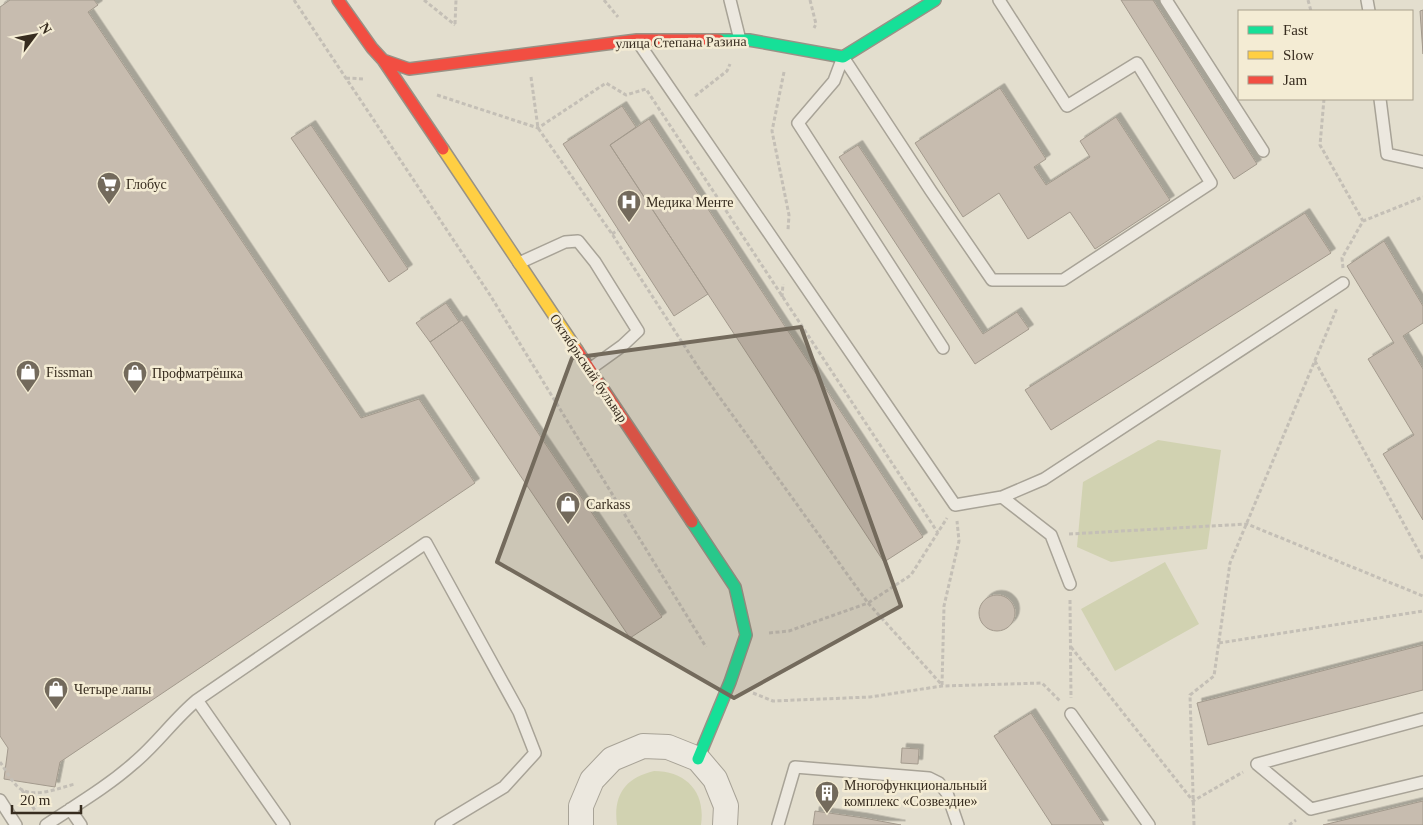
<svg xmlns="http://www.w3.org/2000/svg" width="1423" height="825" font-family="Georgia,serif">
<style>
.green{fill:#d1d2b1}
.building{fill:#c7bcaf;stroke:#a39a8d;filter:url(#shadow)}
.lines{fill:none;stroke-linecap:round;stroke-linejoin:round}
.lane-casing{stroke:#a8a397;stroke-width:14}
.street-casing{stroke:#a8a397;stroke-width:26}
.fast-casing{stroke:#989286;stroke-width:14}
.slow-casing{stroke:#989286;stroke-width:14}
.jam-casing{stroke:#989286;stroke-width:14}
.path{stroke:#c4bfb6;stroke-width:3;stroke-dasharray:4 2.5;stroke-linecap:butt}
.lane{stroke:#ece8df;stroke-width:11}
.street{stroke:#ece8df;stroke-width:24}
.fast{stroke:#16e098;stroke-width:11}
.slow{stroke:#ffcf43;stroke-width:11}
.jam{stroke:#f24e42;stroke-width:11}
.marked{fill:#736a5c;fill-opacity:0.2;stroke:#736a5c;stroke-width:4;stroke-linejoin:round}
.labels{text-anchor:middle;stroke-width:5;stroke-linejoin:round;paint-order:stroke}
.street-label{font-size:14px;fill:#372c1f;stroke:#f4ecd4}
.poi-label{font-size:14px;fill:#372c1f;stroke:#f4ecd4;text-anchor:start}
</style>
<defs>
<filter id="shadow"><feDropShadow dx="4.5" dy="-4.5" stdDeviation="0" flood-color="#0004"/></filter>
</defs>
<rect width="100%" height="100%" fill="#e3dece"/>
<path class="green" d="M1158 440 1221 450 1207 549 1111 562 1077 547 1083 482Z
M1165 562 1199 624 1115 671 1081 609Z
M654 771C686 771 706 792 701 825H617C613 795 625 778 654 771Z"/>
<path class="building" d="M10 0H94L98 5 88 12 361 418 419 399 475 483 60 762 55 787 4 779 8 748 0 736V7Z
M1121 0H1153L1257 164 1234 179Z
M1423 10V54L1420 11Z
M1000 88 1046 159 1034 167 1046 185 1090 157 1080 141 1116 117 1170 200 1095 249 1070 212 1028 239 999 193 963 217 915 143Z
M622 106 636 127 610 145 708 294 674 316 563 144Z
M649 119 923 537 884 562 610 145Z
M311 125 408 269 389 282 291 138Z
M858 145 983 334 1017 312 1029 329 975 364 839 157Z
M1305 213 1331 253 1051 430 1025 390Z
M1384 241 1423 306V323L1403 336 1423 369V520L1383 454 1414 435 1368 359 1394 343 1347 266Z
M446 303 459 322 430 342 416 323Z
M462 320 662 617 630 638 430 342Z
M979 613a18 18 0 1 1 36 0a18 18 0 1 1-36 0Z
M1423 645V690L1208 745 1197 703Z
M1031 713 1104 825H1052L994 736Z
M902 748 919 749 918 764 901 763Z
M1423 801V825H1323Z
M815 811 864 818 901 825H813Z"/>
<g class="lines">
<defs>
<path id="lane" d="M730 0 740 40
M1166 0 1263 151
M1367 0 1369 11
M638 42 955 505 1002 497 1044 479 1343 283
M843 57 931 191 992 280H1063L1211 183 1137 63 1067 106 999 0
M843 57 834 81 798 123 943 348
M1380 99 1387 154 1423 162
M519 263 565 242 578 241 595 262 638 331 622 346 590 369
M1002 497 1051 535 1070 584
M197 700 284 825
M1071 714 1149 825
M1257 764 1311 809 1423 782
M1257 764 1423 719
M0 800 16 825
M70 809 81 825
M46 825C76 805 107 787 134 763 157 744 174 719 197 700L426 543 519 712 535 753 504 787 441 825
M778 825 795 767 929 778 939 783 947 793 958 825"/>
<path id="street" d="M581 825V806L592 780 612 759 643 746 668 747 698 759 715 779 726 806 725 825"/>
<path id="fast" d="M719 40H749L843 57 935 0
M692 522 735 587 746 635 730 682 698 759"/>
<path id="slow" d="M443 149 577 350"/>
<path id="jam" d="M338 0 372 48 383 60 443 149
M383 60 409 69 637 40H719
M577 350 692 522"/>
</defs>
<use href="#lane" class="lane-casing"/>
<use href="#street" class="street-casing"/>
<use href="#fast" class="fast-casing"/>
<use href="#slow" class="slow-casing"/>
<use href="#jam" class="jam-casing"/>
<path class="path" d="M294 0 490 295 706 647
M424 0 455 25
M604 0 618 17
M810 0 816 24 814 28
M1308 0 1311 11
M455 24 456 0
M784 72 772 131 789 215 788 230
M531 77 538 128 612 234 700 370 868 603 911 575 947 518
M346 78 365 79
M437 95 538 128 606 83 626 95 646 89 938 533
M695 96 727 71 730 64
M1324 99 1320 145 1363 221
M612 234 618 230
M1343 268 1342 258 1363 221 1423 197
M782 297 783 284
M1315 361 1423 559
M1069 534 1247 524 1423 596
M1070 600 1071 698
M769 633 789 631 868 603 942 685
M1219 643 1423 611
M1071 647 1193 801 1243 772
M942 685 944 606 959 541 957 521
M753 693 773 701 870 697 942 686 1042 683 1061 702
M0 762C5 769 10 778 16 785 30 801 58 788 75 784
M22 790 36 812
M1194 825 1190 695 1214 676 1230 563 1337 308
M1289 825 1296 820"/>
<use href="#lane" class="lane"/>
<use href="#street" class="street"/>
<use href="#fast" class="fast"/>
<use href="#slow" class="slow"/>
<use href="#jam" class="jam"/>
</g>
<path class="marked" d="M801 327 901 606 734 698 497 562 572 358Z"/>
<defs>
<symbol id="supermarket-pin" viewBox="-11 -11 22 30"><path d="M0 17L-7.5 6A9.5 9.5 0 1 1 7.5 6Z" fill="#736a5c" stroke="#f4ecd4"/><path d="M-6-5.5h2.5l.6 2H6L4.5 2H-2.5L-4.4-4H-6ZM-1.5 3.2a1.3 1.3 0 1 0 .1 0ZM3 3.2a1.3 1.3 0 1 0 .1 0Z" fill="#fff"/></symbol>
<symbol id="hospital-pin" viewBox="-11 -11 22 30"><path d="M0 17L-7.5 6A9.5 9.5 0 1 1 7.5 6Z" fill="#736a5c" stroke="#f4ecd4"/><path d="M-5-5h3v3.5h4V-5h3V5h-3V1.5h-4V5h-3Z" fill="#fff"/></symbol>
<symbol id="shop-pin" viewBox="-11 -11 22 30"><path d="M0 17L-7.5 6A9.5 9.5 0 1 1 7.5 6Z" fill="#736a5c" stroke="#f4ecd4"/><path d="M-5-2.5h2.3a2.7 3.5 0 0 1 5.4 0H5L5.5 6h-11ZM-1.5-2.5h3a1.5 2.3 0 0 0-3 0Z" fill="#fff"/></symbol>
<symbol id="building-pin" viewBox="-11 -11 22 30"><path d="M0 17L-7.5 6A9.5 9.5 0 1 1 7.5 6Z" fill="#736a5c" stroke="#f4ecd4"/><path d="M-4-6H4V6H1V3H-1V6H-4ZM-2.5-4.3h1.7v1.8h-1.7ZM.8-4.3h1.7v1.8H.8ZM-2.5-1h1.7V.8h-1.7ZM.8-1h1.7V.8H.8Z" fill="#fff"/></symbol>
</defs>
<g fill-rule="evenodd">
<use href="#supermarket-pin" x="95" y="170" width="28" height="38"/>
<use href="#hospital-pin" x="615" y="188" width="28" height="38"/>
<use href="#shop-pin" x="14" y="358" width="28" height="38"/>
<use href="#shop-pin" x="121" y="359" width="28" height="38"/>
<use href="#shop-pin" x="554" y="490" width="28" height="38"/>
<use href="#shop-pin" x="42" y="675" width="28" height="38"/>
<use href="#building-pin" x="813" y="779" width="28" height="38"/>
</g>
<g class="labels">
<g class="street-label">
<text transform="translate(681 42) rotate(-1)" y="5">улица Степана Разина</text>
<text transform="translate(589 368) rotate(56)" y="5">Октябрьский бульвар</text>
</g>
<g class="poi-label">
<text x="126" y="189">Глобус</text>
<text x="646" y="207">Медика Менте</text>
<text x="46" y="377">Fissman</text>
<text x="152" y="378">Профматрёшка</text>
<text x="586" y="509">Carkass</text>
<text x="74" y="694">Четыре лапы</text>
<text x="844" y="790">Многофункциональный<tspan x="844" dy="16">комплекс «Созвездие»</tspan></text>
</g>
</g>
<rect x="1238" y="10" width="175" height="90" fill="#f4ecd4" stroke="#a89f8c"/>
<rect x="1248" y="26" width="25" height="8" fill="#16e098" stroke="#a89f8c"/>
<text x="1283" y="35" font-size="15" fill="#372c1f">Fast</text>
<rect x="1248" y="51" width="25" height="8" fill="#ffcf43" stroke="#a89f8c"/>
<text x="1283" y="60" font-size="15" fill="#372c1f">Slow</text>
<rect x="1248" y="76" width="25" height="8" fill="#f24e42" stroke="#a89f8c"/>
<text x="1283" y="85" font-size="15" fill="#372c1f">Jam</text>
<g transform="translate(35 35) rotate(58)" stroke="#f4ecd4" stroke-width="4" paint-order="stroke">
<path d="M0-4L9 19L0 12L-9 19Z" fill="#372c1f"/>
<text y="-8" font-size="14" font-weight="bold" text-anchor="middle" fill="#372c1f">N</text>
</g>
<path d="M12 805v8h69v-8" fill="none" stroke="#372c1f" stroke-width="2.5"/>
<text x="20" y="805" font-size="15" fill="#372c1f" stroke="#f4ecd4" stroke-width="4" paint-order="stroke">20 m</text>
</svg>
